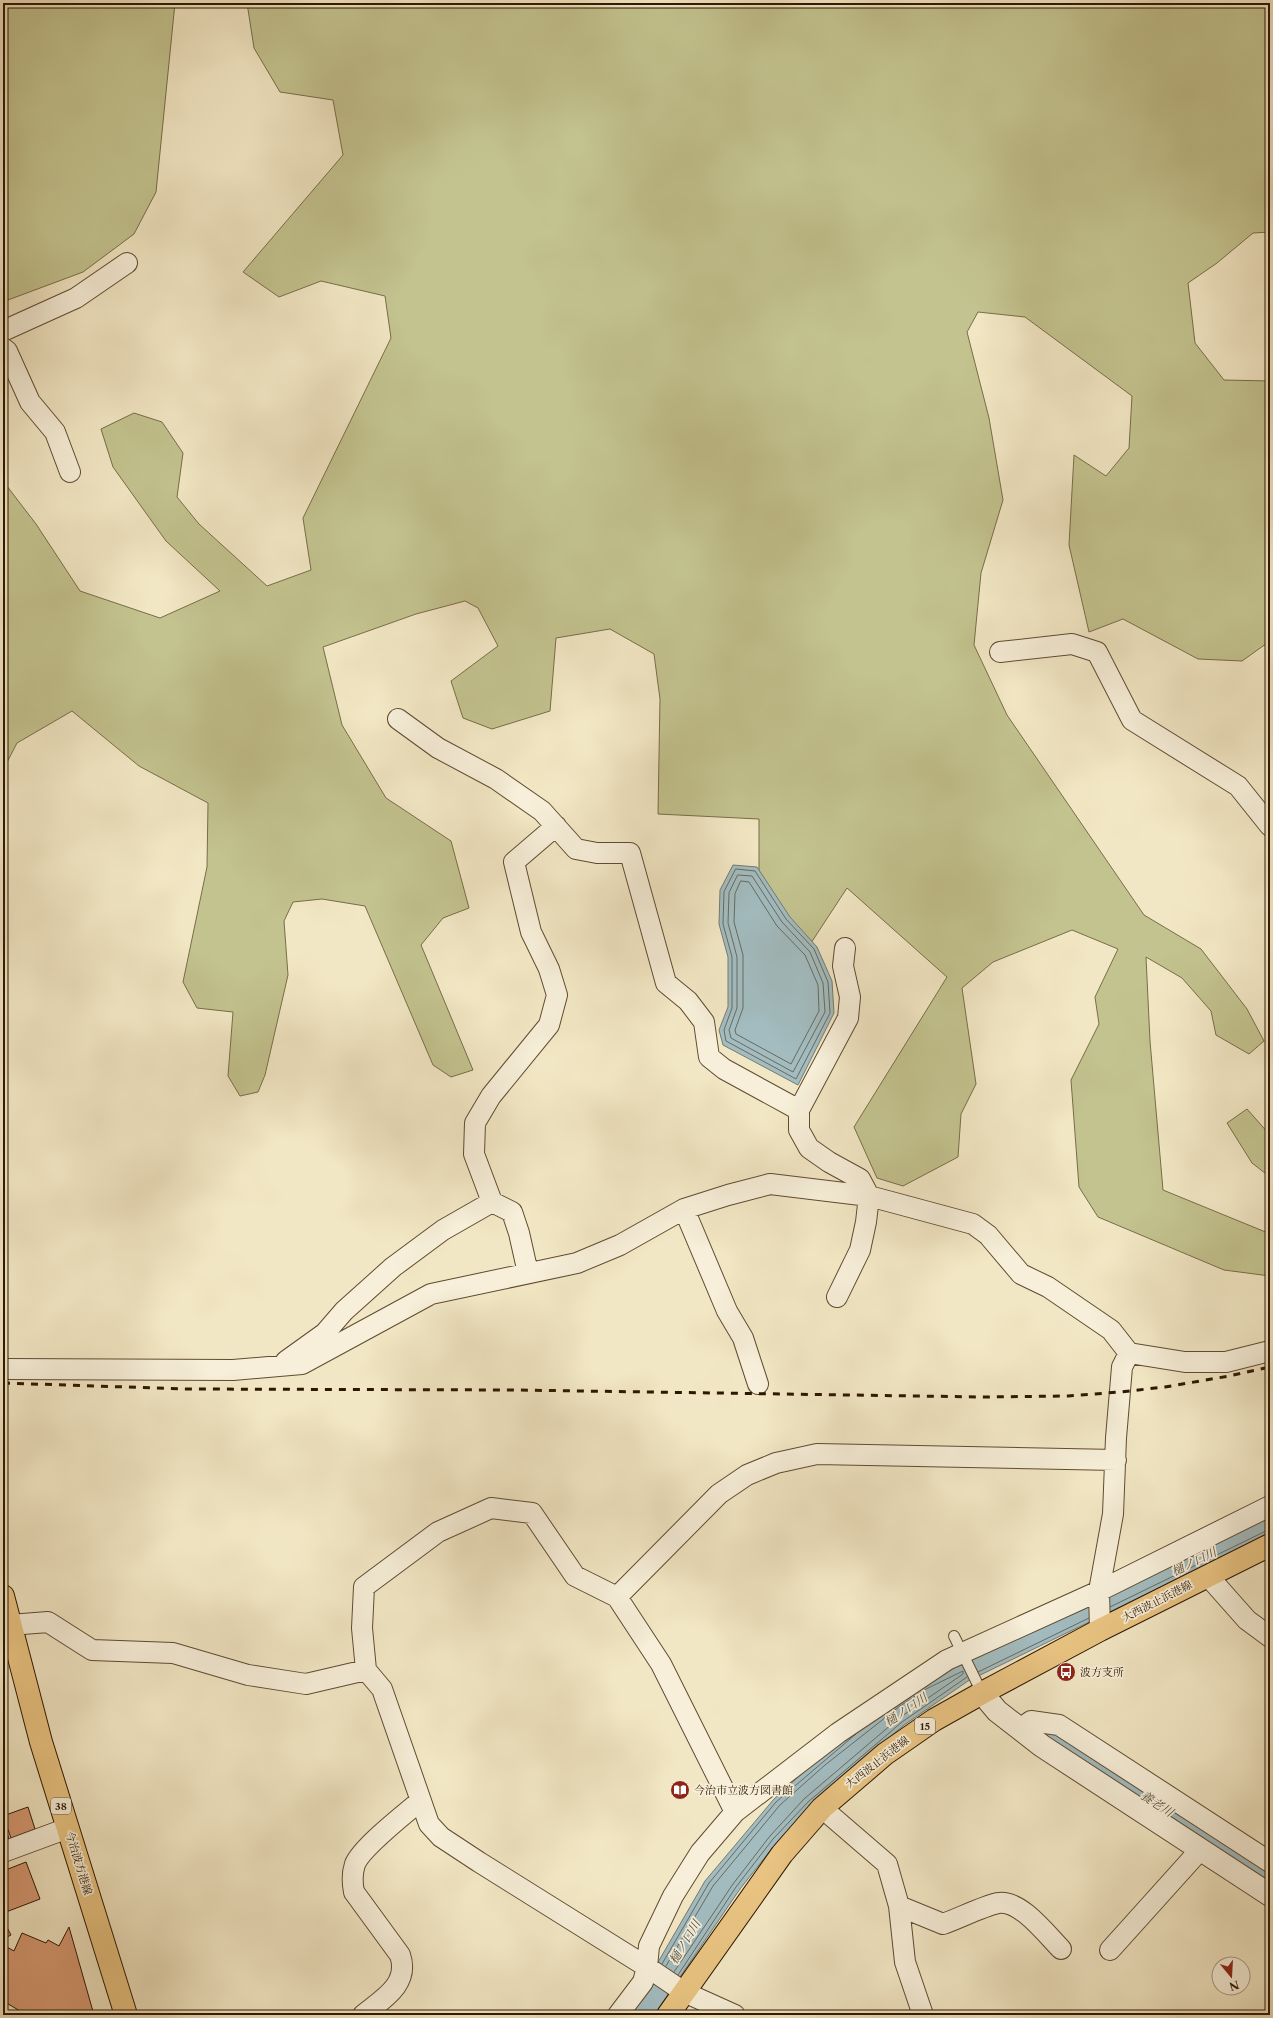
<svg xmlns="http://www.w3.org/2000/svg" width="1273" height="2018" font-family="'Libre Caslon Text','Noto Serif JP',serif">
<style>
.green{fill:#c3c38f;stroke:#786d48}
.water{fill:#a2bcc0;stroke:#747a73}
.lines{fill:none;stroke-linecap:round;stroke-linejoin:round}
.shore{stroke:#686a60;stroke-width:1}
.river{stroke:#a2bcc0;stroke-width:30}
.building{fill:#d79973;stroke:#2e1700}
.service-casing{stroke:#5f4b31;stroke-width:12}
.minor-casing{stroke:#5f4b31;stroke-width:22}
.tertiary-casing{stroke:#5f4b31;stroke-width:24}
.primary-casing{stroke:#2e1700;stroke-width:24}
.service{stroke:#f7efd9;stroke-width:10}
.minor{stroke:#f7efd9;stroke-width:20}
.tertiary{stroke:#f7efd9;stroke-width:22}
.primary{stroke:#e9c482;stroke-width:22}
.rail{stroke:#2e1700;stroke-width:3;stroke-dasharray:7 7;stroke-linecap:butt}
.labels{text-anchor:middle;stroke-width:3.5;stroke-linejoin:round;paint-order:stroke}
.shield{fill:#f7efd9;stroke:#6a5841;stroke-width:1}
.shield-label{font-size:10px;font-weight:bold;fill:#2e1700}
.street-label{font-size:11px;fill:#2e1700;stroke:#f7efd9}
.poi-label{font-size:11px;fill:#2e1700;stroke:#f7efd9;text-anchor:start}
.water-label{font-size:12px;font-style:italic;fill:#575143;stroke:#f7efd9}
</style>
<rect width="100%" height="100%" fill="#f2e7c4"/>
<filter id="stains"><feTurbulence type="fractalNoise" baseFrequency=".005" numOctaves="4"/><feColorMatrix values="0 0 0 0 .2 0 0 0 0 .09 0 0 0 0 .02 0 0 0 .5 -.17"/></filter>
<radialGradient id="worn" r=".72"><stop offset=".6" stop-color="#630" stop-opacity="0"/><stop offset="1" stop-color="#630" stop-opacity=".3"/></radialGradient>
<path class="green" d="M3 3H175L156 192 134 234 83 272 8 300 3 298Z
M247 3H1270V232L1253 233 1217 263 1188 283 1195 343 1224 380 1270 381V641L1242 661 1198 659 1123 619 1089 632 1069 545 1074 455 1106 476 1129 448 1132 396 1025 317 978 312 967 332 989 418 1003 500 981 573 974 645 1007 715 1144 915 1201 949 1247 1009 1264 1041 1249 1054 1216 1035 1211 1011 1182 978 1146 957 1150 1041 1163 1190 1268 1233 1270 1226V1276L1224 1270 1098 1217 1079 1187 1071 1080 1099 1024 1095 997 1118 949 1072 930 993 962 962 988 976 1084 961 1114 958 1157 903 1186 877 1178 854 1127 947 977 847 888 809 946 759 882V819L658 814 660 699 654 654 610 629 556 638 550 711 492 729 463 718 451 681 498 646 478 608 465 601 416 614 323 647 342 725 386 798 451 841 469 908 443 918 421 945 473 1070 451 1077 433 1065 365 906 322 899 293 902 284 921 288 975 265 1075 258 1092 240 1096 228 1076 233 1012 197 1008 183 982 207 867 208 803 139 766 72 711 17 743 3 770V481L36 524 80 591 160 618 220 591 166 541 113 467 101 429 134 413 162 422 183 453 177 497 199 524 267 586 311 570 303 518 391 338 385 296 321 281 279 297 243 272 343 155 333 100 280 92 254 48Z
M1247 1109 1270 1135V1177L1252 1163 1227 1123Z"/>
<path class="water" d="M733 865 757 867 790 917 817 947 832 981 834 1013 798 1085 723 1045 719 1030 728 1007V957L719 924 720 890Z
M1270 1514V1532L1202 1567 968 1681 904 1725 811 1805 777 1842 740 1889 654 2015H625L646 1983 705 1881 774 1799 819 1758 922 1681Z"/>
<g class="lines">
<path class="shore" d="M736 869 755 871 786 919 814 949 828 982 830 1013 796 1079 726 1041 724 1030 732 1008V957L723 924 724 892Z
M738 875 752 876 782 922 810 952 823 983 825 1012 793 1072 731 1038 729 1030 737 1008V957L728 923 729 893Z
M741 881 749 882 777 926 805 955 818 985 819 1011 791 1064 736 1034 735 1030 743 1008V955L734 922 735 894Z
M1110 1607 1270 1529
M978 1672 1089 1618
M662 1964 709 1883 776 1802 856 1734
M666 1966 713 1886 780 1805 825 1765 900 1706 926 1689 963 1671V1674L899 1718 804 1799 770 1836 733 1884 674 1972
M678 1975 736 1887 773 1839 808 1802 902 1722 967 1677"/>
<path class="river" d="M1045 1731 1128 1783 1270 1876"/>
</g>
<path class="building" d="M28 1807 35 1829 11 1838 3 1816Z
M3 1823 10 1841 3 1843Z
M26 1862 40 1899 6 1912 3 1904V1871Z
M3 1920 11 1935 3 1939Z
M69 1927 94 2015H27L3 2001V1950L5 1946 14 1951 22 1933 46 1943 48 1940 59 1946Z"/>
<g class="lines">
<defs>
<path id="service" d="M954 1636 982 1693"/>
<path id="minor" d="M3 331 76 298 127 263
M3 348 7 351 30 402 55 432 70 472
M1000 652 1072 644 1097 652 1132 720 1238 786 1270 826
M398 719 438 748 496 779 542 811 576 849 597 853H630L666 983 688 1001 704 1022 709 1057 724 1069 799 1110
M492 1202 512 1212 519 1233 528 1273
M684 1209 727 1311 743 1338 758 1384
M837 1297 860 1250 866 1222 869 1196 860 1179 829 1162 809 1148 799 1130V1110L848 1018 850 997 843 966 845 948
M286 1361 325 1333 344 1311 393 1267 443 1230 492 1202 474 1154 475 1123 491 1096 549 1025 557 995 549 969 531 932 514 862 556 826
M3 1369 233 1370 302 1364 431 1294 577 1263 620 1245 684 1209 728 1195 770 1184 869 1196 973 1224 988 1235 1021 1274 1048 1287 1111 1330 1129 1353 1185 1362H1226L1270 1351
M1208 1576 1247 1620 1270 1637
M617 1597 719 1494 747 1475 776 1463 817 1454 1116 1460
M10 1625 48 1622 92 1650 173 1653 248 1675 306 1684 366 1670
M1100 1630 1099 1591 1113 1514 1116 1438 1122 1367 1129 1353
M1020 1729 1031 1721 1059 1725 1270 1862
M822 1808 887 1864 899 1906 905 1962 923 2015
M735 1812 661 1664 617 1597 575 1576 532 1513 491 1508 438 1532 364 1587 362 1628 366 1670 382 1689 429 1824 441 1837 479 1862 647 1967 684 1992 735 2015
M3 1852 68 1828
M899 1906 943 1924C960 1918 981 1907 998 1903 1020 1899 1047 1935 1061 1949
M1110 1950 1200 1850
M363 2015C383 1999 410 1984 400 1955L354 1892C352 1882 352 1873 355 1864 362 1847 405 1814 420 1801
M618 2015 643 1982 647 1967 649 1946 673 1896 700 1853 735 1812 838 1733 947 1660 1099 1591 1270 1506"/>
<path id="tertiary" d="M982 1693 997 1711 1042 1746 1270 1895"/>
<path id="primary" d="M3 1596 41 1742 126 2015
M668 2015 782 1854 822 1808 885 1754 934 1720 982 1693 1100 1630 1270 1545"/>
</defs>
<use href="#service" class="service-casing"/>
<use href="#minor" class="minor-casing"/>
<use href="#tertiary" class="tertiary-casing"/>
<use href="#primary" class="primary-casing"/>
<use href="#service" class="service"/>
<use href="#minor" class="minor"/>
<use href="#tertiary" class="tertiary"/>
<use href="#primary" class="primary"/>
<path class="rail" d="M3 1383 188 1389 515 1390 983 1397 1068 1396 1120 1392 1165 1387 1229 1376 1270 1367"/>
</g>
<defs>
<symbol id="bus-disc" viewBox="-11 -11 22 22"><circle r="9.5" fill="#8f2418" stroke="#f7efd9"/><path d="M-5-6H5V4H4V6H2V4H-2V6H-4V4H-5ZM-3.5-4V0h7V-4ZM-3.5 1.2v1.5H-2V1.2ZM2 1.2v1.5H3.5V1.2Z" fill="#fff"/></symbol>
<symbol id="library-disc" viewBox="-11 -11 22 22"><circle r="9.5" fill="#8f2418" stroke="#f7efd9"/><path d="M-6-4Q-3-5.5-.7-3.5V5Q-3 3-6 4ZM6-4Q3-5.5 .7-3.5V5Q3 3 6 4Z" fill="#fff"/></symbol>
</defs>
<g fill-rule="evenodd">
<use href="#bus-disc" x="1055" y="1661" width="22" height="22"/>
<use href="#library-disc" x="669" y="1779" width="22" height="22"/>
</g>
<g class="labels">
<g class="shield">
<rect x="915" y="1718" width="20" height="16" rx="3"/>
<rect x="51" y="1798" width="20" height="16" rx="3"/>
</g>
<g class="shield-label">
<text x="925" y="1730">15</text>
<text x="61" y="1810">38</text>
</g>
<g class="street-label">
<text transform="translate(1157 1601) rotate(-27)" y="4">大西波止浜港線</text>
<text transform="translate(877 1762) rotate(-38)" y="4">大西波止浜港線</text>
<text transform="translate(79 1863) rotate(73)" y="4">今治波方港線</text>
</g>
<g class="poi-label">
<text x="1080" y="1676">波方支所</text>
<text x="694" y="1794">今治市立波方図書館</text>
</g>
<g class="water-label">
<text transform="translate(1194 1562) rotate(-26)" y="4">樋ノ口川</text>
<text transform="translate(906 1710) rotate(-34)" y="4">樋ノ口川</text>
<text transform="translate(1157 1804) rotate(33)" y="4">養老川</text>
<text transform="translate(685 1942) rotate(-59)" y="4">樋ノ口川</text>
</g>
</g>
<rect width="1273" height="2018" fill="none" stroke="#f2e7c4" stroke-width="16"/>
<rect x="4" y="4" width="1265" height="2010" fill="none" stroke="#2e1700" stroke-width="2"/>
<rect x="8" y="8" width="1257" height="2002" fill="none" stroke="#2e1700"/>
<g transform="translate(1231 1976) rotate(162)"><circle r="19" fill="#f7efd9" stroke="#a79982"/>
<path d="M0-3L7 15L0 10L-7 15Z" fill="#8f2418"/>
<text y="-6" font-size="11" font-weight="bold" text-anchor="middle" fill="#2e1700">N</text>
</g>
<rect width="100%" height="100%" filter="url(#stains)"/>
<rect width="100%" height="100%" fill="url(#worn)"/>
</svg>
